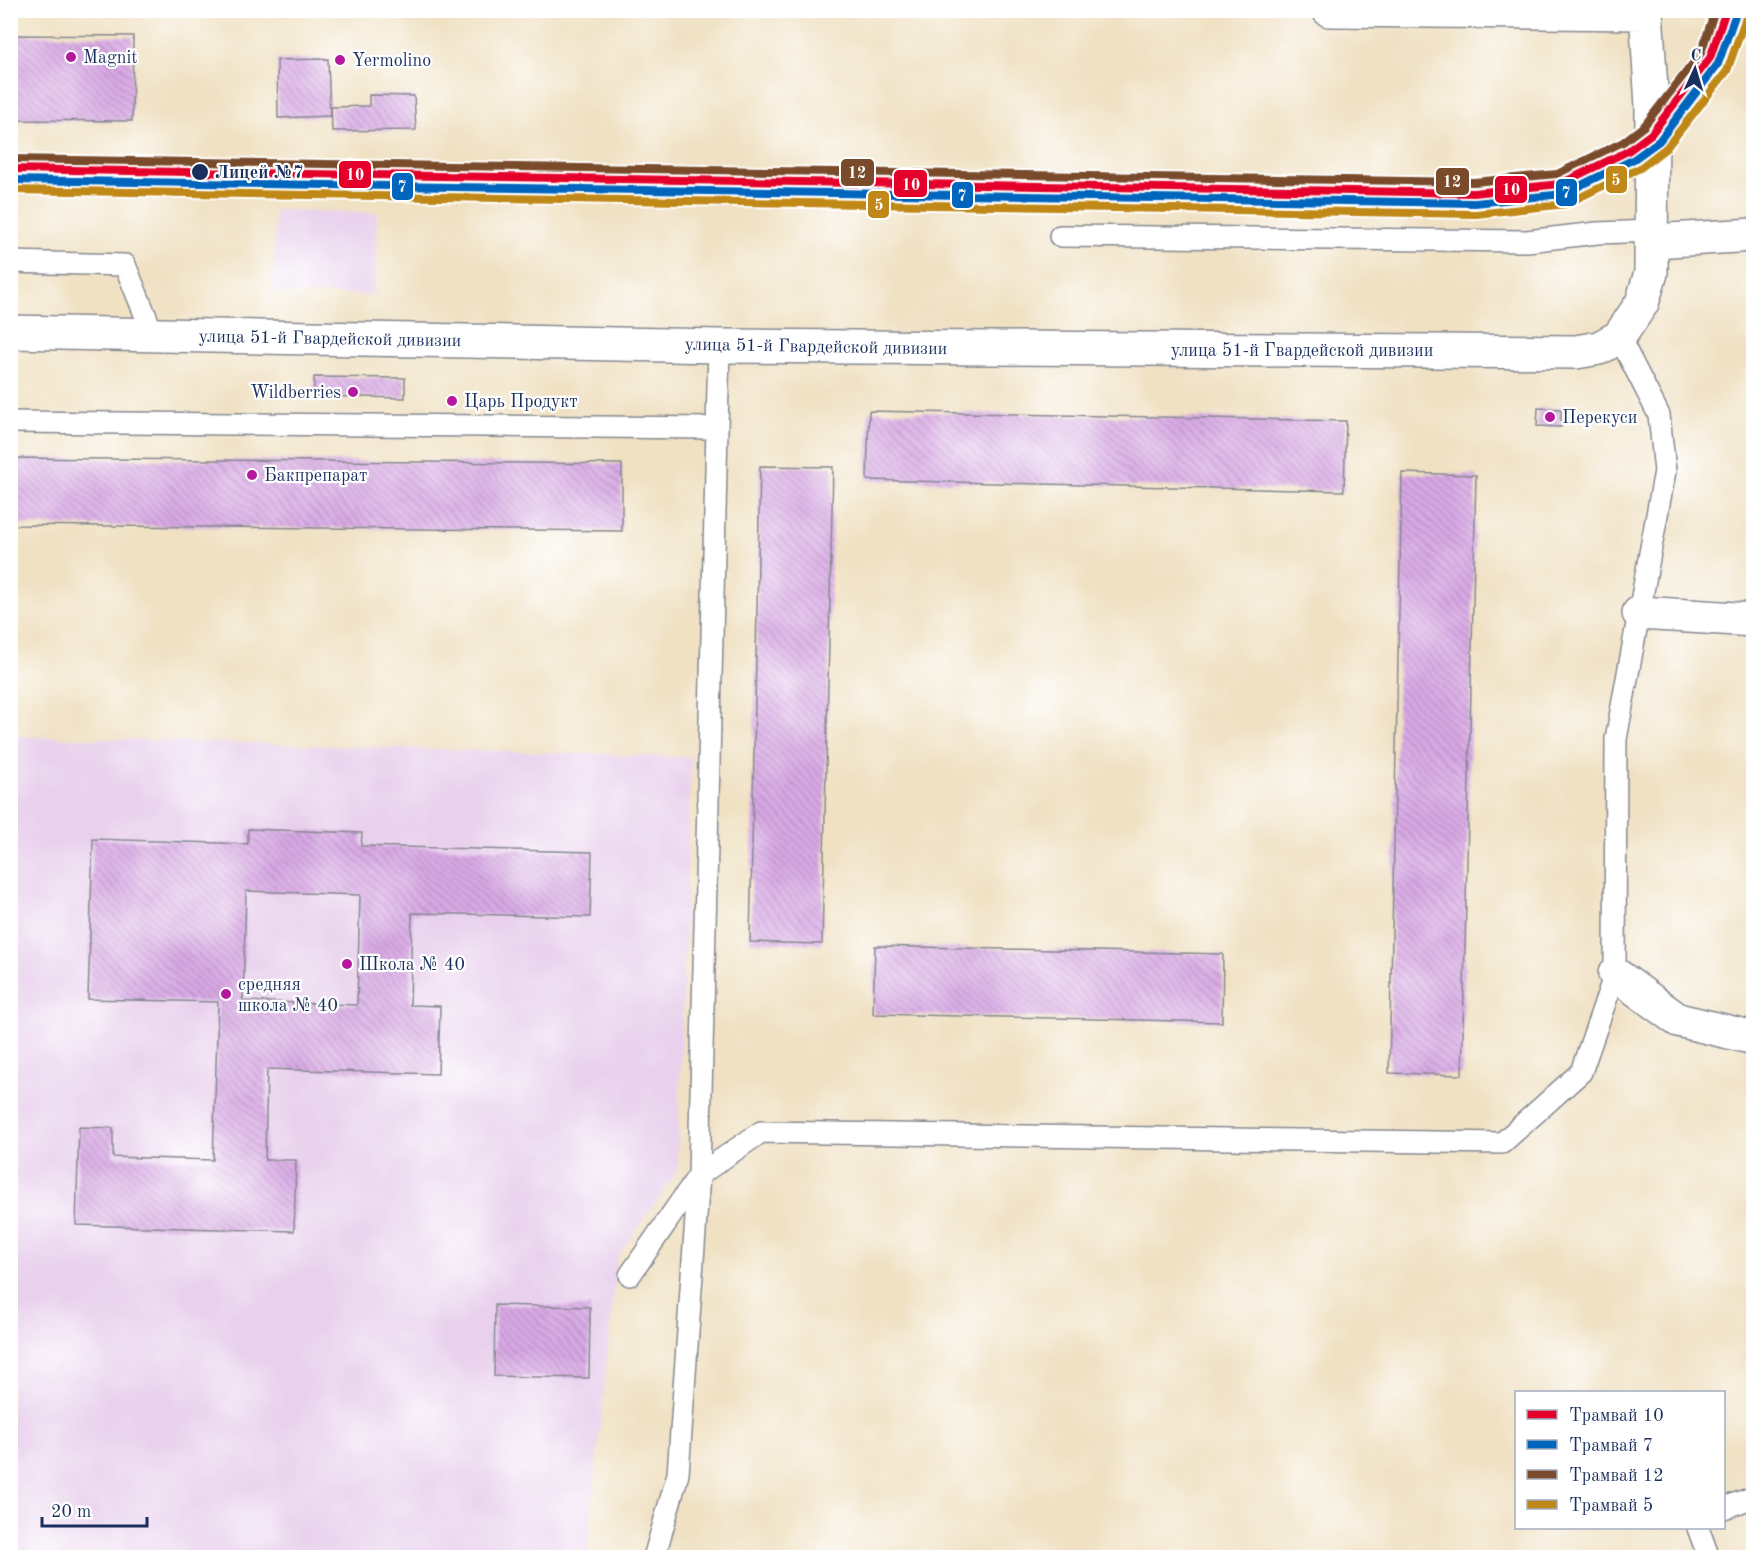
<svg xmlns="http://www.w3.org/2000/svg" width="1764" height="1568" font-family="'Old Standard TT',serif">
<style>
.built{fill:#e9d1ed}
.building{fill:url(#building-back-hatch);fill-rule:evenodd}
.lines{fill:none;stroke-linecap:round;stroke-linejoin:round}
.service-casing{stroke:#868890;stroke-width:24}
.minor-casing{stroke:#868890;stroke-width:36}
.secondary-casing{stroke:#868890;stroke-width:36}
.service{stroke:#fff;stroke-width:21}
.minor{stroke:#fff;stroke-width:33}
.secondary{stroke:#fff;stroke-width:33}
.tram-1-casing{stroke:#fff;stroke-width:12}
.tram-2-casing{stroke:#fff;stroke-width:12}
.tram-3-casing{stroke:#fff;stroke-width:12}
.tram-4-casing{stroke:#fff;stroke-width:12}
.tram-1{stroke:#e4002b;stroke-width:8}
.tram-2{stroke:#0065bd;stroke-width:8}
.tram-3{stroke:#7a4b2a;stroke-width:8}
.tram-4{stroke:#c08818;stroke-width:8}
.poi-dot{fill:#b5179e;stroke:#fff;stroke-width:2}
.stop-dot{fill:#1b2f5e;stroke:#fff;stroke-width:2}
.labels{text-anchor:middle;stroke-width:4.5;stroke-linejoin:round;paint-order:stroke}
.poi-label{font-size:18px;fill:#1b2f5e;stroke:#fff;text-anchor:start}
.stop-label{font-size:18px;font-weight:bold;fill:#1b2f5e;stroke:#fff;text-anchor:start}
.street-label{font-size:18px;fill:#1b2f5e;stroke:#fff}
.line-badge{stroke:#fff;stroke-width:2}
.badge-label{font-size:16px;text-anchor:middle;font-weight:bold;fill:#fff}
</style>
<defs>
<pattern id="building-back-hatch" width="6" height="6" patternUnits="userSpaceOnUse" patternTransform="scale(1.5)"><rect width="6" height="6" fill="#d9a9e5"/><path d="M-1 5l2 2M0 0l6 6M5-1l2 2" fill="none" stroke="#af8abd"/></pattern>
</defs>
<rect width="100%" height="100%" fill="#fff"/>
<filter id="ink" filterUnits="userSpaceOnUse"><feTurbulence type="fractalNoise" baseFrequency=".0167" numOctaves="2"/><feDisplacementMap in="SourceGraphic" scale="12" xChannelSelector="R" yChannelSelector="G"/><feConvolveMatrix kernelMatrix="1 2 1 2 8 2 1 2 1" color-interpolation-filters="sRGB"/></filter>
<filter id="wash" filterUnits="userSpaceOnUse"><feTurbulence type="fractalNoise" baseFrequency=".008" numOctaves="4" result="noise"/><feDisplacementMap in="SourceGraphic" scale="24" xChannelSelector="R" yChannelSelector="G"/><feGaussianBlur stdDeviation="1.35" result="paint"/><feColorMatrix in="noise" values="0 0 0 0 0 0 0 0 0 0 0 0 0 0 0 0 0 1.4 0 .05"/><feComposite in="paint" operator="in"/></filter>
<g filter="url(#wash)">
<rect width="100%" height="100%" fill="#f0e1c3"/>
<path class="built" d="M275 210 377 213 374 295 273 293Z
M11 736 691 757 677 1172 617 1258 587 1557 11 1558Z"/>
<g id="blocks">
<path class="building" d="M10 35 133 36 132 121 10 120Z
M328 59 330 116 278 118 277 60Z
M369 95 414 96 416 130 332 131 331 107 369 106Z
M314 377 405 378V398L314 396Z
M1538 408 1561 409V427L1537 426Z
M869 411 1346 421 1344 491 867 480Z
M10 458 622 464V531L10 525Z
M760 466 833 467 822 944 750 942Z
M1402 473 1476 475 1462 1075 1389 1073Z
M248 829 362 833 361 846 592 852 590 917 412 913 410 1005 440 1006 438 1074 267 1069 265 1160H296L294 1231 76 1225 79 1127 113 1128V1157L213 1160 218 1002 88 999 93 839 248 844ZM246 891 360 895 357 1005 243 1001Z
M875 946 1223 954 1222 1022 873 1014Z
M495 1305 590 1307 589 1378 494 1376Z"/>
</g>
</g>
<g filter="url(#ink)">
<use href="#blocks" fill-opacity="0" stroke="#868890" stroke-width="1.5"/>
<g class="lines">
<defs>
<path id="service" d="M1060 236 1527 241 1597 233 1653 231
M10 262 125 265 153 334
M10 422 717 428
M630 1275 699 1175 761 1132 1502 1143 1581 1072 1615 974 1616 739 1665 471 1659 415 1619 337
M1724 1508 1754 1497
M1698 1528 1709 1558
M654 1558 678 1474 699 1175 719 346"/>
<path id="minor" d="M1653 241 1754 235
M1639 613 1754 620
M1615 974 1678 1020 1754 1038"/>
<path id="secondary" d="M1329 10 1646 13
M10 332 719 346 1576 352 1599 348 1619 337 1642 303 1651 273 1652 106 1646 10"/>
</defs>
<use href="#service" class="service-casing"/>
<use href="#minor" class="minor-casing"/>
<use href="#secondary" class="secondary-casing"/>
<use href="#service" class="service"/>
<use href="#minor" class="minor"/>
<use href="#secondary" class="secondary"/>
<defs>
<path id="tram-1" d="M10 169 1474 193 1560 184 1628 151 1651 134 1710 58 1726 10"/>
<path id="tram-2" d="M10 180 1475 203 1563 194 1634 159 1659 141 1718 64 1736 13"/>
<path id="tram-3" d="M10 159 1474 182 1557 174 1623 142 1644 126 1701 53 1715 10"/>
<path id="tram-4" d="M10 190 1476 214 1566 204 1640 168 1666 148 1727 71 1746 17"/>
</defs>
<use href="#tram-1" class="tram-1-casing"/>
<use href="#tram-2" class="tram-2-casing"/>
<use href="#tram-3" class="tram-3-casing"/>
<use href="#tram-4" class="tram-4-casing"/>
<use href="#tram-1" class="tram-1"/>
<use href="#tram-2" class="tram-2"/>
<use href="#tram-3" class="tram-3"/>
<use href="#tram-4" class="tram-4"/>
</g>
</g>
<g class="poi-dot">
<circle cx="71" cy="57" r="6"/>
<circle cx="340" cy="60" r="6"/>
<circle cx="353" cy="392" r="6"/>
<circle cx="452" cy="401" r="6"/>
<circle cx="1550" cy="417" r="6"/>
<circle cx="252" cy="475" r="6"/>
<circle cx="347" cy="964" r="6"/>
<circle cx="226" cy="994" r="6"/>
</g>
<circle class="stop-dot" cx="200" cy="172" r="9"/>
<g class="labels">
<g class="poi-label">
<text x="83" y="63">Magnit</text>
<text x="352" y="66">Yermolino</text>
<text x="341" y="398" text-anchor="end">Wildberries</text>
<text x="464" y="407">Царь Продукт</text>
<text x="1562" y="423">Перекуси</text>
<text x="264" y="481">Бакпрепарат</text>
<text x="359" y="970">Школа № 40</text>
<text x="238" y="990">средняя<tspan x="238" dy="21">школа № 40</tspan></text>
</g>
<g class="stop-label">
<text x="215" y="178">Лицей №7</text>
</g>
<g class="street-label">
<text transform="translate(330 338) rotate(1)" y="6">улица 51-й Гвардейской дивизии</text>
<text transform="translate(816 346) rotate(1)" y="6">улица 51-й Гвардейской дивизии</text>
<text x="1302" y="356">улица 51-й Гвардейской дивизии</text>
</g>
</g>
<g class="line-badge">
<rect x="840" y="158" width="35" height="29" rx="6" fill="#7a4b2a"/>
<rect x="338" y="160" width="34" height="29" rx="6" fill="#e4002b"/>
<rect x="1605" y="165" width="23" height="29" rx="6" fill="#c08818"/>
<rect x="1435" y="167" width="35" height="29" rx="6" fill="#7a4b2a"/>
<rect x="893" y="169" width="35" height="29" rx="6" fill="#e4002b"/>
<rect x="391" y="172" width="23" height="29" rx="6" fill="#0065bd"/>
<rect x="1494" y="175" width="34" height="29" rx="6" fill="#e4002b"/>
<rect x="1555" y="178" width="23" height="29" rx="6" fill="#0065bd"/>
<rect x="951" y="181" width="23" height="28" rx="6" fill="#0065bd"/>
<rect x="867" y="190" width="23" height="29" rx="6" fill="#c08818"/>
</g>
<g class="badge-label">
<text x="857" y="178">12</text>
<text x="355" y="180">10</text>
<text x="1616" y="185">5</text>
<text x="1452" y="187">12</text>
<text x="911" y="190">10</text>
<text x="402" y="192">7</text>
<text x="1511" y="195">10</text>
<text x="1566" y="198">7</text>
<text x="962" y="201">7</text>
<text x="879" y="210">5</text>
</g>
<rect width="1764" height="1568" fill="none" stroke="#fff" stroke-width="36"/>
<rect x="1515" y="1391" width="210" height="138" fill="#ffffff" stroke="#a4acbf" stroke-width="1.5"/>
<rect x="1527" y="1410" width="30" height="9" fill="#e4002b" stroke="#a4acbf" stroke-width="1.5"/>
<text x="1569" y="1421" font-size="18" fill="#1b2f5e">Трамвай 10</text>
<rect x="1527" y="1440" width="30" height="9" fill="#0065bd" stroke="#a4acbf" stroke-width="1.5"/>
<text x="1569" y="1451" font-size="18" fill="#1b2f5e">Трамвай 7</text>
<rect x="1527" y="1470" width="30" height="9" fill="#7a4b2a" stroke="#a4acbf" stroke-width="1.5"/>
<text x="1569" y="1481" font-size="18" fill="#1b2f5e">Трамвай 12</text>
<rect x="1527" y="1500" width="30" height="9" fill="#c08818" stroke="#a4acbf" stroke-width="1.5"/>
<text x="1569" y="1511" font-size="18" fill="#1b2f5e">Трамвай 5</text>
<g transform="translate(1695 69) rotate(4)" stroke="#ffffff" stroke-width="4.5" paint-order="stroke">
<path d="M0-4.5L10 22L0 15L-10 22Z" fill="#1b2f5e"/>
<text y="-9" font-size="16" font-weight="bold" text-anchor="middle" fill="#1b2f5e">С</text>
</g>
<path d="M42 1517v9h105v-9" fill="none" stroke="#1b2f5e" stroke-width="3"/>
<text x="51" y="1517" font-size="18" fill="#1b2f5e" stroke="#ffffff" stroke-width="4.5" paint-order="stroke">20 m</text>
</svg>
